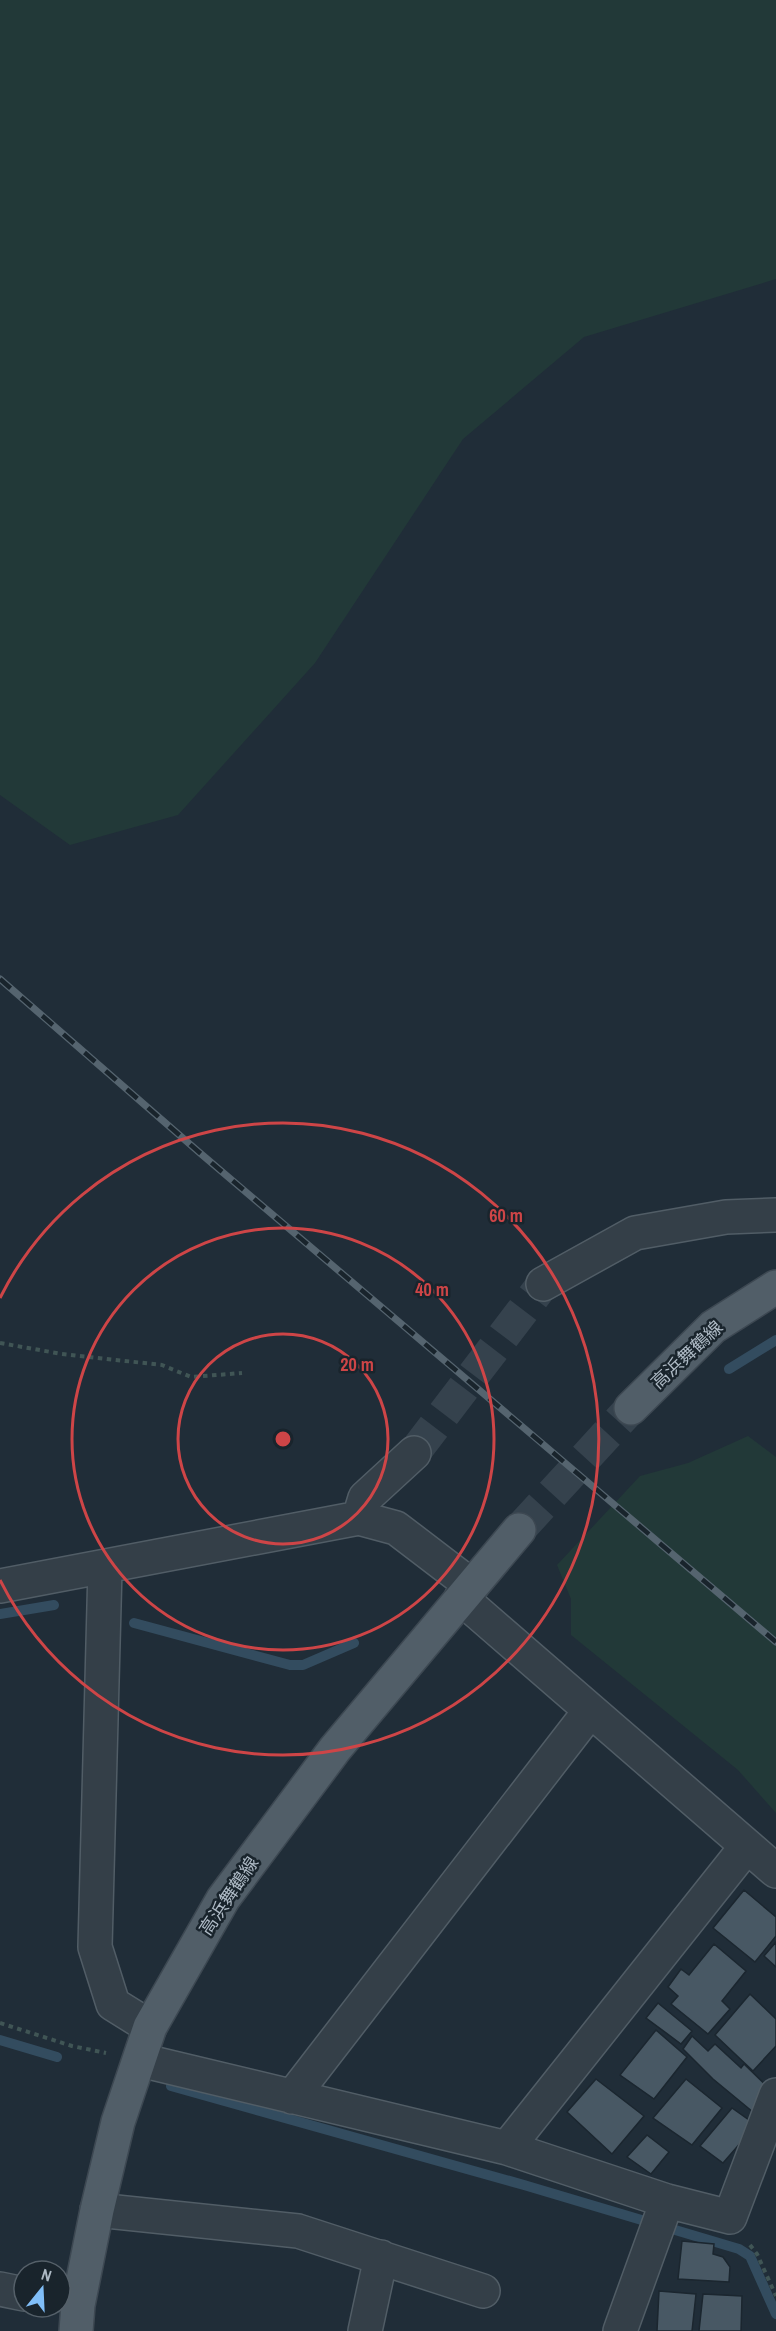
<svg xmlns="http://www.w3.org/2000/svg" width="776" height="2331" font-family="'Archivo Narrow','Noto Sans JP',sans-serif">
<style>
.green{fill:#223938}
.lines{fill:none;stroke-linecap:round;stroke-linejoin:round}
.stream{stroke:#334c5f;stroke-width:10}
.building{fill:#485864;stroke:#1b262f;stroke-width:1.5}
.minor-tunnel{stroke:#35424d;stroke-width:33;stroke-dasharray:33 16;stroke-linecap:butt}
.major-tunnel{stroke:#35424d;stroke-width:33;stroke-dasharray:33 16;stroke-linecap:butt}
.minor-casing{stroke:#515d66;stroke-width:36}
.major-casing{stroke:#3d4852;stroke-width:36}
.path{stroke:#405555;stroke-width:4;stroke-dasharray:4.5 4.5;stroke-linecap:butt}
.minor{stroke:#343f48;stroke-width:33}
.major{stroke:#515e68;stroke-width:33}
.rail-casing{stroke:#55646f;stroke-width:7}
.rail{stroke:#19242c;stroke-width:4.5;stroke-dasharray:14;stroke-linecap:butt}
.ring{fill:none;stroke:#ce4547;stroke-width:3}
.labels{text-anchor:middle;stroke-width:5;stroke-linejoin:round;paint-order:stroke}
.street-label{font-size:18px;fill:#aebac5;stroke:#19242c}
.centre{fill:#ce4547;stroke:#19242c;stroke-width:3}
.ring-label{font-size:18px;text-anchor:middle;font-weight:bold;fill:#ce4547;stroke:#19242c;stroke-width:5;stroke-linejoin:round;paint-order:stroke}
</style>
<rect width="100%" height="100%" fill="#202d38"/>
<path class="green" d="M0 0H776V279L584 337 463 439 315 663 178 815 70 845 0 795Z
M748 1436 776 1457V1813L738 1770 571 1635V1599L557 1565 640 1476 688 1463Z"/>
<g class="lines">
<path class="stream" d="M729 1369 776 1340
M0 1614 54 1605
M134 1623 290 1665H303L354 1643
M0 2040 57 2057
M171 2086 524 2185 739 2249 750 2256 776 2314"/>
</g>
<path class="building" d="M744 1890 776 1917V1936L755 1962 713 1928Z
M776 1942V1967L764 1956Z
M714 1944 746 1971 722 2001 730 2009 708 2034 671 2004 678 1996 668 1987 681 1969 689 1975Z
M750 1994 776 2019V2046L753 2071 715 2035Z
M658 2003 692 2031 681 2044 646 2018Z
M656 2030 687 2057 654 2099 620 2075Z
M692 2036 708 2051 715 2044 741 2068 744 2064 776 2095 759 2117 713 2079 683 2049Z
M596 2079 644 2116 612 2154 567 2112Z
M686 2079 722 2108 692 2145 653 2118Z
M732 2108 756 2125 723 2163 700 2146Z
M647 2135 669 2152 651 2174 627 2157Z
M682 2241 714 2244 713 2254 723 2257 730 2267 729 2282 678 2279Z
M659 2291 696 2294 692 2331H657Z
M703 2294 742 2296 741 2331H699Z"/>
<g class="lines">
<path class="minor-tunnel" d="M414 1453 543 1284"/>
<path class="major-tunnel" d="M519 1530 631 1408"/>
<defs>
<path id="minor" d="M543 1284 635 1233 726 1217 776 1215
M359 1518 365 1498 414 1453
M105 1568 95 1947 113 2004 150 2027
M0 1586 359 1518 396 1528 472 1586
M461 1598 776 1871
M140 2060 507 2148 667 2201 730 2217 776 2095
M292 2097 590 1711
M507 2148 747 1846
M97 2210 298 2231 483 2291
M0 2289 24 2294
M365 2331 381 2257
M620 2331 667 2201"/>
<path id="major" d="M631 1408 713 1327 776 1287
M76 2331 78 2305 97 2210 118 2122 150 2027 223 1899 335 1749 519 1530"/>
</defs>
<use href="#minor" class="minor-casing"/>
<use href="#major" class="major-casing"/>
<path class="path" d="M0 1343 62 1354 162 1365 191 1377 242 1373
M0 2023 72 2046 106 2053
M750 2245 757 2254 776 2296"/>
<use href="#minor" class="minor"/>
<use href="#major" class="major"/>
<defs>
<path id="rail" d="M0 979 200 1153 776 1642"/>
</defs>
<use href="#rail" class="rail-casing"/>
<use href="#rail" class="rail"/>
</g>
<g class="ring">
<circle cx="283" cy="1439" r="105"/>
<circle cx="283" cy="1439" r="211"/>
<path d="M0 1298A316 316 0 1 1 0 1580"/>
</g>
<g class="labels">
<g class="street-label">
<text transform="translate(687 1355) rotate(-43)" y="6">高浜舞鶴線</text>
<text transform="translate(229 1896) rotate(-56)" y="6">高浜舞鶴線</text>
</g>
</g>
<circle cx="283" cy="1439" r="9" class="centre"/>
<g class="ring-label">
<text x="506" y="1222">60 m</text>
<text x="432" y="1296">40 m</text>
<text x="357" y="1371">20 m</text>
</g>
<g transform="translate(42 2289) rotate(18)"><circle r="28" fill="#19242c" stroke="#556069" stroke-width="1.5"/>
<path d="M0-4.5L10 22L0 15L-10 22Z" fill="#80bef8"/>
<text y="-9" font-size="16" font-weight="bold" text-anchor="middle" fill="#aebac5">N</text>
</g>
</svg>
